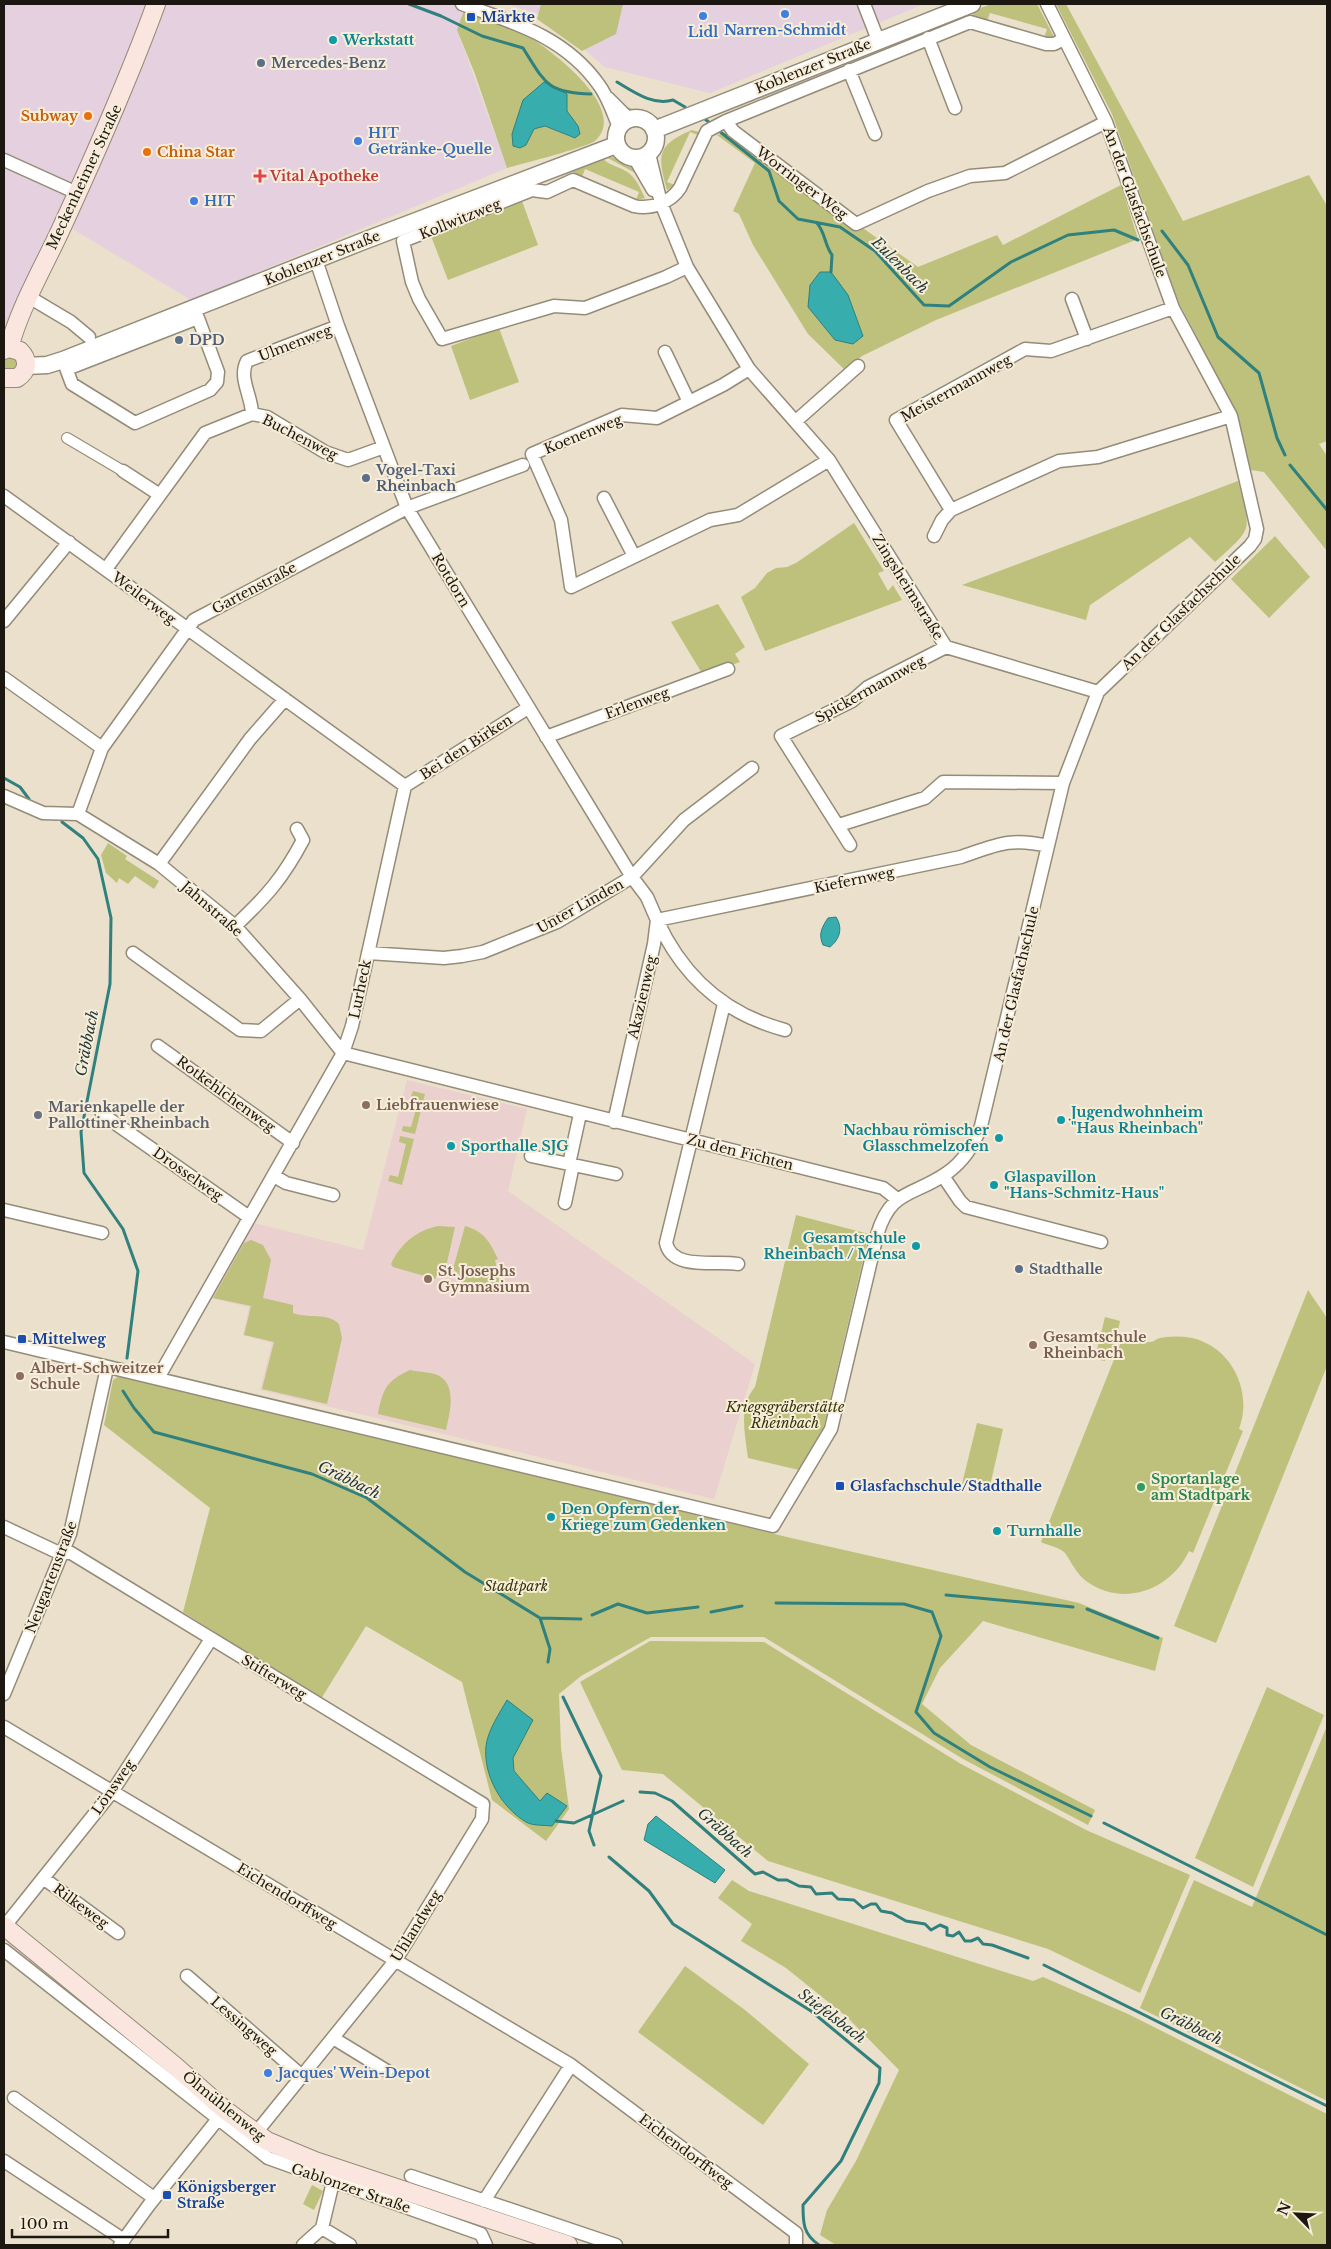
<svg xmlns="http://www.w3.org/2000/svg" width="1331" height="2249" font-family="'Libre Baskerville',serif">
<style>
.commercial{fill:#e4d0df}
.education{fill:#ead0ce}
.green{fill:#bdc17b;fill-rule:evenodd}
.water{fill:#38adad;stroke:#30807e}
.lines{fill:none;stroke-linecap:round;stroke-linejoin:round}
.stream{stroke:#30807e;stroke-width:3}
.pedestrian-casing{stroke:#948b78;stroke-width:12}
.minor-casing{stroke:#948b78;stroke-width:15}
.tertiary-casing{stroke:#948b78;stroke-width:19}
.secondary-casing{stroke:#948b78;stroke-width:20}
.pedestrian{stroke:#fff;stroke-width:10}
.minor{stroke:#fff;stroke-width:12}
.tertiary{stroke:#fff;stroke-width:16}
.secondary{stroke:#fbe6df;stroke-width:18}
.shop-dot{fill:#3f7fe0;stroke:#f7edd8;stroke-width:2}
.transit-dot{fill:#1a4fb4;stroke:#f7edd8;stroke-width:2}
.culture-dot{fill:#0f9aa8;stroke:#f7edd8;stroke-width:2}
.service-dot{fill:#5c6f8a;stroke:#f7edd8;stroke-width:2}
.food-dot{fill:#e8710a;stroke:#f7edd8;stroke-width:2}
.health-dot{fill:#e0444e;stroke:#f7edd8;stroke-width:2}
.education-dot{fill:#8d6e63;stroke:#f7edd8;stroke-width:2}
.worship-dot{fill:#6b7280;stroke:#f7edd8;stroke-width:2}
.leisure-dot{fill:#2e9e5b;stroke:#f7edd8;stroke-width:2}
.labels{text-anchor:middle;stroke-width:4;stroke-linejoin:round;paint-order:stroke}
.transit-label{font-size:14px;font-weight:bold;fill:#164399;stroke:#f7edd8;text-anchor:start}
.shop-label{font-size:14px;font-weight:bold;fill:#366cbe;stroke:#f7edd8;text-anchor:start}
.culture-label{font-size:14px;font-weight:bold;fill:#0d838f;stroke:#f7edd8;text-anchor:start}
.service-label{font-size:14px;font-weight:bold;fill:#4e5e75;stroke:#f7edd8;text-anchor:start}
.street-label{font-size:14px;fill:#1c1811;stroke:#f7edd8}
.food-label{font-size:14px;font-weight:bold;fill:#c56008;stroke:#f7edd8;text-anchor:end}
.health-label{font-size:14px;font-weight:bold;fill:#be3a42;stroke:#f7edd8;text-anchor:start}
.education-label{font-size:14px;font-weight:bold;fill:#785e54;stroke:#f7edd8;text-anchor:start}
.worship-label{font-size:14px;font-weight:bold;fill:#5b616d;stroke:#f7edd8;text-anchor:start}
.park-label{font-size:14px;font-style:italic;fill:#333407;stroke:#f7edd8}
.leisure-label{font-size:14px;font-weight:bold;fill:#27864d;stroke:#f7edd8;text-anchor:start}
.water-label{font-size:15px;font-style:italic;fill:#1e3737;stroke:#f7edd8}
</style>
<rect width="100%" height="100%" fill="#eae0cb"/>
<path class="commercial" d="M4 4H466L457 30 507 168 191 300 71 228 57 222 4 330Z
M507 4H924L710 93 605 67 545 16Z"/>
<path class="education" d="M407 1080 527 1109 508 1191 755 1364 714 1499 260 1390 272 1343 243 1335 249 1307 210 1298 254 1223 363 1250Z"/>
<path class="green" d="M541 4H623L616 34 582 51 537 19Z
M991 4H1037L1054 37 1044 38 1047 29 990 13 987 21 975 17 971 12Z
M1056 4H1066L1183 221 1309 175 1327 206V441L1319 444 1327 456V551L1264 472 1251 470 1238 415 1178 301 1112 114Z
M464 10C484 18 509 24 528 36 552 51 630 109 595 141 587 147 522 164 507 168L475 74 457 30ZM566 111 578 126 574 138 545 126 534 129Z
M625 106 655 118 660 117 662 119C650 120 632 116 625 106Z
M692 130 699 132 698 135 690 132 667 182 675 185 667 190C657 155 657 145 692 130Z
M727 132 918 267 997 235 1003 245 1121 185 1138 239 936 320 862 356 846 371 808 334 753 245 739 214 733 211 755 163 717 135ZM808 307 863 336 835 339Z
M606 157C617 156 629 163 637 170V174Z
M603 158C608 166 623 167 630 174 637 180 641 190 645 198L636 200 639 192 585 169 582 177 571 171 570 168Z
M522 201 538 245 448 280 431 236Z
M499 328 519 382 470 400 451 346Z
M3 364a7 7 0 1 1 14 0a7 7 0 1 1-14 0Z
M1238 481C1251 532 1254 527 1215 562L1190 537 1090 605 1086 620 962 585Z
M854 523 884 571 878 573 888 591 893 585 902 600 765 651 741 597 755 588 767 573 776 568 787 567 796 563Z
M1275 536 1310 577 1269 618 1231 579Z
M718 604 745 647 735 654 740 662 703 675 671 622Z
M108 843 127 856 125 859 159 881 154 889 135 876 128 884 119 878 117 883 106 873 101 855Z
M413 1091 425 1094 415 1134 402 1131 403 1126 411 1127 419 1099 411 1096Z
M400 1136 414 1139 402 1185 388 1181 390 1175 398 1177 406 1144 399 1142Z
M796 1215 869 1234 823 1430 799 1470 748 1458C745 1433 738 1407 755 1387Z
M438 1226 455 1227 446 1267 439 1270 435 1279 393 1267 391 1264C401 1243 416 1231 438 1226Z
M465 1226C484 1231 490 1242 498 1259L495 1260 499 1280 497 1294 460 1285 459 1274 453 1269Z
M251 1240 263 1245 271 1260 263 1298 293 1305V1313C308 1319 327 1312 339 1324L342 1338 327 1404 262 1389 274 1342 244 1335 251 1306 213 1298 244 1243Z
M1308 1290 1327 1318V1366L1216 1643 1174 1626Z
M1105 1317 1120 1321 1112 1357 1106 1356 1105 1361 1100 1360 1101 1355 1096 1354Z
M1125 1332C1131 1335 1143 1342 1150 1342 1153 1342 1155 1340 1157 1339 1168 1336 1180 1336 1192 1338 1232 1347 1253 1392 1239 1429L1243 1431 1193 1553 1189 1551C1171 1590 1123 1608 1086 1581 1076 1573 1072 1563 1065 1553 1061 1548 1047 1545 1041 1542Z
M410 1370C419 1372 434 1372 441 1377 457 1388 449 1416 446 1430L378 1414C383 1389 386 1381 410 1370Z
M119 1376 791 1538 1079 1603 1163 1638 1155 1671 983 1621 940 1668 922 1704 971 1745 1095 1810 1088 1825 963 1759 764 1637H651L581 1676 559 1694 561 1748 569 1809 546 1841 492 1800 462 1682 366 1626 321 1699 183 1612 210 1508 104 1425 113 1380Z
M977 1423 1003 1429 989 1490 962 1484Z
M650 1641 764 1642 961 1764 1086 1830 1190 1875 1140 1993 1048 1949 768 1861 663 1774 622 1770 580 1682Z
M1267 1687 1324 1715 1253 1887 1195 1858Z
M1327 1726V2101L1140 2008 1194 1880 1252 1907Z
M732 1880 749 1891 1033 1981 1043 1977 1128 2014 1327 2114V2245H836L820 2235 827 2210 856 2161 899 2070 847 2017 786 1968 741 1941 752 1924 718 1898Z
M685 1966 745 2010 809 2064 763 2125 638 2032Z
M312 2185 323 2191 314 2210 303 2204Z"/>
<path class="water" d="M544 82 567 94V111L578 126 580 134 575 138 545 126 534 129 526 145 520 148 513 146 512 134 523 100Z
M820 272H831L848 295 863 336 853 344 835 340 808 307 810 285Z
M836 917C843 928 840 939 830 947L823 945C818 934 822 927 828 918Z
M507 1700 533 1720 513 1758 514 1771 540 1801 547 1793 567 1806 552 1826C545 1825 532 1826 526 1822 501 1807 483 1775 486 1746 488 1730 499 1714 507 1700Z
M656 1816 725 1870 715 1883 644 1840 648 1824Z"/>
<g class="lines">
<path class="stream" d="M409 4 441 16 482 36 523 48C545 83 547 93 591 94
M617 82C634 92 653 106 673 100L685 107
M705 119 711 124
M718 130 769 171 779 201 798 219 840 227 875 251 924 305 949 306 1011 262 1068 235 1114 230 1138 240
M817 223C826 234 824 244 832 255L831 272
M1162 231 1188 265 1218 337 1259 373 1277 438 1285 455
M1290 465 1327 510
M4 778 20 787 29 799
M62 822 83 838 98 859 111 918 110 984 81 1132 84 1173 123 1229 138 1271 127 1358
M123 1391 134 1408 154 1432 312 1474 367 1498 465 1572 540 1618 550 1649 548 1662
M946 1595 1073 1607
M776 1603 904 1604 932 1612 941 1636 916 1712 934 1733 990 1767 1091 1816
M1087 1609 1158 1638
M711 1612 742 1606
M592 1615 618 1604 647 1613 698 1607
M540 1618 581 1619
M563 1697 601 1776 589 1831 594 1845
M640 1792 655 1793 672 1801 755 1874 763 1872 778 1880H787L799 1886 811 1887 816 1894 832 1893 838 1899 854 1900 863 1908 871 1904H876L881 1911 892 1913 906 1921 925 1924 931 1930 940 1925 947 1928V1935L953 1936 959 1932 965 1941H971L978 1938 983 1944 992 1945 1028 1958
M556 1821 574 1823 623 1801
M1104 1823 1327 1935
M609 1857 649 1891 673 1924 811 2011 880 2068 879 2083 841 2161 803 2205C803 2223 803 2234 819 2245
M1044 1965 1327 2106"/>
<defs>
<path id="pedestrian" d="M67 438 123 471"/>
<path id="minor" d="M462 4C515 23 565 37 599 85 608 97 613 113 619 127
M864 4 878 40
M928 38 955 108
M849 70 875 134
M608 98 629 119
M726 121 733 131 856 224 928 191 970 176 1005 173 1106 122
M649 154 661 203 687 267 749 369 829 460 946 647 1098 692
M635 159 653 190
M4 160 77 193
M316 260 338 326 407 508 632 877 647 897 657 920 654 944 614 1122
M687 267 666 277 585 308 554 306 442 339 419 299 412 282 403 241 532 190 547 192 573 180 634 206C651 210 671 202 680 188L707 131 726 121 970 22 1046 44H1054L1064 39
M29 297 71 322 89 337
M1072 299 1087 339
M665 352 689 402
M63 360 72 384 135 423 210 390 217 382 218 372 198 318 67 369
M749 369 723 385 657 418 622 415 532 454 561 520 571 587 710 520 738 515 829 460
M252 414C252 396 238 378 247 361L338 326
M796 421 858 366
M123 471 160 495
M4 496 405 786
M604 498 634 556
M951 510 896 420 1025 349 1051 351 1173 308
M934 536 942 520 951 510 1059 461 1098 457 1231 416
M106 569 205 433 252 414 267 417 325 452 348 460 384 447
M4 621 69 542
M4 678 102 748
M546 737 728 669
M405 786 528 708
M4 796 43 813 78 814 159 864 235 926 300 999 343 1053
M78 814 102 748 194 620 407 508 523 465
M839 825 925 798 943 782 1063 783
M850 845 781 736 852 701 868 687 946 647
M159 864 250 739 285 699
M235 926C266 897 283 878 303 840L297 829
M133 953 240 1030 261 1031 300 999
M368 953 444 958 462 956 483 952 557 922 632 877 684 820 752 768
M724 1004 666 1243C672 1271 717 1260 738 1264
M785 1030C724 1014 683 977 657 920L961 857C996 845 1010 837 1048 846
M158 1046 293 1143
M343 1053 883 1188 897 1199
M102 1114 249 1217
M531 1156 616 1174
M569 1164 580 1114
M274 1176 286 1183 333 1195
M943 1176 960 1201 966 1207 1101 1242
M565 1203 573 1165
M4 1210 102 1233
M4 1342 773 1526 831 1429 877 1235C891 1188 913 1197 947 1173 964 1161 974 1145 981 1126L1063 783 1098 692 1250 546 1255 539 1257 529 1231 416 1173 308 1106 122 1047 4
M158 1378 343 1053 352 1026 405 786
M4 1527 55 1551 71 1553 483 1804 482 1819 395 1961 255 2134
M4 1694 70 1534 107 1368
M4 1727 571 2065 796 2233V2245
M43 1878 118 1933
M4 1927 112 1792 211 1639
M4 1950 268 2158 481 2234 486 2245
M187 1976 302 2076
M333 2038 387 2071
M14 2098 154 2198
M4 2161 124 2240
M411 2176 616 2245
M484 2201 571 2065
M322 2228 350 2245
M120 2245 149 2205 222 2114
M303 2245 322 2228 333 2182"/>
<path id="tertiary" d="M616 138a20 20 0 1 1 40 0a20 20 0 1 1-40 0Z
M654 130 972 4
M26 366 47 365 63 360 361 242 616 145"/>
<path id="secondary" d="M9 348C20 307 43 268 61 229 95 155 128 81 156 4
M4 350 9 348 20 351C29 360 28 371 17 378H4
M4 1926 175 2066 225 2110 267 2141 315 2161 568 2245"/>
</defs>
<use href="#pedestrian" class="pedestrian-casing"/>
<use href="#minor" class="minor-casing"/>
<use href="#tertiary" class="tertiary-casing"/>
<use href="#secondary" class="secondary-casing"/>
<use href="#pedestrian" class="pedestrian"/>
<use href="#minor" class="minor"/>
<use href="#tertiary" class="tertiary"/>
<use href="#secondary" class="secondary"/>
</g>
<g class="shop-dot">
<circle cx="785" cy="14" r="5"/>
<circle cx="703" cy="16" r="5"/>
<circle cx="358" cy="141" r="5"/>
<circle cx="194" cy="201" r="5"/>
<circle cx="268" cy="2073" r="5"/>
</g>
<g class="transit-dot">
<rect x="466" y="12" width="10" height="10" rx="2.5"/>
<rect x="17" y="1334" width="10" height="10" rx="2.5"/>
<rect x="835" y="1481" width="10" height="10" rx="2.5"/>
<rect x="162" y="2190" width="10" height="10" rx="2.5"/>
</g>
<g class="culture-dot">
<circle cx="333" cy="40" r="5"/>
<circle cx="1061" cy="1120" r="5"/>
<circle cx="999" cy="1138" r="5"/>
<circle cx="451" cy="1146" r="5"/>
<circle cx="994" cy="1185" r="5"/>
<circle cx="916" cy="1246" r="5"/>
<circle cx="551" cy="1517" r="5"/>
<circle cx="997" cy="1531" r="5"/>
</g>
<g class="service-dot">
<circle cx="261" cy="63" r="5"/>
<circle cx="179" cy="340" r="5"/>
<circle cx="366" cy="478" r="5"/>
<circle cx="1019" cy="1269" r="5"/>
</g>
<g class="food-dot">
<circle cx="88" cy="116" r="5"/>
<circle cx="147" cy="152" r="5"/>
</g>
<path class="health-dot" d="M257.5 168.5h5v5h5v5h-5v5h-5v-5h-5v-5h5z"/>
<g class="education-dot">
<circle cx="366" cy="1105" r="5"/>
<circle cx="428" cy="1279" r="5"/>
<circle cx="1033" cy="1345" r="5"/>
<circle cx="20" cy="1376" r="5"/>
</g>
<circle class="worship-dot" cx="38" cy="1115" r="5"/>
<circle class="leisure-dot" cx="1141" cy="1487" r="5"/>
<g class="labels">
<g class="transit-label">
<text x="481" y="22">Märkte</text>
<text x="32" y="1344">Mittelweg</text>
<text x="850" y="1491">Glasfachschule/Stadthalle</text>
<text x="177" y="2192">Königsberger<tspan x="177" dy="16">Straße</tspan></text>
</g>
<g class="shop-label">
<text x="785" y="35" text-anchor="middle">Narren-Schmidt</text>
<text x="703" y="37" text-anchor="middle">Lidl</text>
<text x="368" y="138">HIT<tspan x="368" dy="16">Getränke-Quelle</tspan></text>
<text x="204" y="206">HIT</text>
<text x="278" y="2078">Jacques' Wein-Depot</text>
</g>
<g class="culture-label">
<text x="343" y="45">Werkstatt</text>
<text x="1071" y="1117">Jugendwohnheim<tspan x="1071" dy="16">"Haus Rheinbach"</tspan></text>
<text x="989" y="1135" text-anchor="end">Nachbau römischer<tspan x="989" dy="16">Glasschmelzofen</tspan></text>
<text x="461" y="1151">Sporthalle SJG</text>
<text x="1004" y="1182">Glaspavillon<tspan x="1004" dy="16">"Hans-Schmitz-Haus"</tspan></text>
<text x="906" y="1243" text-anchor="end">Gesamtschule<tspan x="906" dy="16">Rheinbach / Mensa</tspan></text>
<text x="561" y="1514">Den Opfern der<tspan x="561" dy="16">Kriege zum Gedenken</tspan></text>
<text x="1007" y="1536">Turnhalle</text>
</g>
<g class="service-label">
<text x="271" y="68">Mercedes-Benz</text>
<text x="189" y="345">DPD</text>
<text x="376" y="475">Vogel-Taxi<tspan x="376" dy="16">Rheinbach</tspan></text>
<text x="1029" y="1274">Stadthalle</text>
</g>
<g class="street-label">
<text transform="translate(813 66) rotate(-22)" y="5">Koblenzer Straße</text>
<text transform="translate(84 177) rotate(-65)" y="5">Meckenheimer Straße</text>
<text transform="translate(802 183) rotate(37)" y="5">Worringer Weg</text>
<text transform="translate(1135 202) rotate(70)" y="5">An der Glasfachschule</text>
<text transform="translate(460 219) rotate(-22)" y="5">Kollwitzweg</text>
<text transform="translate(322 258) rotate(-22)" y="5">Koblenzer Straße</text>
<text transform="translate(295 343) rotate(-21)" y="5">Ulmenweg</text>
<text transform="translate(956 388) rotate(-29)" y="5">Meistermannweg</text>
<text transform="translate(583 434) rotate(-22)" y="5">Koenenweg</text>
<text transform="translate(300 437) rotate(27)" y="5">Buchenweg</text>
<text transform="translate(451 580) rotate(59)" y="5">Rotdorn</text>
<text transform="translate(908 587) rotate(58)" y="5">Zingsheimstraße</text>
<text transform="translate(254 588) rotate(-28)" y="5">Gartenstraße</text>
<text transform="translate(144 598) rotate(37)" y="5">Weilerweg</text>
<text transform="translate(1181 612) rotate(-44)" y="5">An der Glasfachschule</text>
<text transform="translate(870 689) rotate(-29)" y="5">Spickermannweg</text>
<text transform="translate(637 703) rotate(-20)" y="5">Erlenweg</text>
<text transform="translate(466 747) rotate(-33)" y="5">Bei den Birken</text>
<text transform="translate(854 880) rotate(-12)" y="5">Kiefernweg</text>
<text transform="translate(580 906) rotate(-29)" y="5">Unter Linden</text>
<text transform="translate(212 909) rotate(41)" y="5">Jahnstraße</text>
<text transform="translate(1016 984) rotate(-77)" y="5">An der Glasfachschule</text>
<text transform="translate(360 989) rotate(-78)" y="5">Lurheck</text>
<text transform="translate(642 997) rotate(-77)" y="5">Akazienweg</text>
<text transform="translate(226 1094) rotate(36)" y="5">Rotkehlchenweg</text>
<text transform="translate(740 1152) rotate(14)" y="5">Zu den Fichten</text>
<text transform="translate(188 1174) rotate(35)" y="5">Drosselweg</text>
<text transform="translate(51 1577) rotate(-69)" y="5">Neugartenstraße</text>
<text transform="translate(274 1677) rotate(31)" y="5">Stifterweg</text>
<text transform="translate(113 1787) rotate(-55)" y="5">Lönsweg</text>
<text transform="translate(287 1896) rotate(31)" y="5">Eichendorffweg</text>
<text transform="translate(81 1906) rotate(36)" y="5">Rilkeweg</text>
<text transform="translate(416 1926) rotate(-58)" y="5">Uhlandweg</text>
<text transform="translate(244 2026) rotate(41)" y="5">Lessingweg</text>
<text transform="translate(224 2106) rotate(39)" y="5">Ölmühlenweg</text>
<text transform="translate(686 2151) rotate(37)" y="5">Eichendorffweg</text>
<text transform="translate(351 2188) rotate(19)" y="5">Gablonzer Straße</text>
</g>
<g class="food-label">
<text x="78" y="121">Subway</text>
<text x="157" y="157" text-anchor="start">China Star</text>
</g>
<g class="health-label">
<text x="270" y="181">Vital Apotheke</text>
</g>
<g class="education-label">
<text x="376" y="1110">Liebfrauenwiese</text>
<text x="438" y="1276">St. Josephs<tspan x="438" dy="16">Gymnasium</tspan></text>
<text x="1043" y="1342">Gesamtschule<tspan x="1043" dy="16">Rheinbach</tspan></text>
<text x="30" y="1373">Albert-Schweitzer<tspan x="30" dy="16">Schule</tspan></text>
</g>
<g class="worship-label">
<text x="48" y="1112">Marienkapelle der<tspan x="48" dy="16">Pallottiner Rheinbach</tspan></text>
</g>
<g class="park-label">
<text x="785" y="1412">Kriegsgräberstätte<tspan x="785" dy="16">Rheinbach</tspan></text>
<text x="516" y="1591">Stadtpark</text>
</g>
<g class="leisure-label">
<text x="1151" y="1484">Sportanlage<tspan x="1151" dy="16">am Stadtpark</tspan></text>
</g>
<g class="water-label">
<text transform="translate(900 265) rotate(45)" y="5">Eulenbach</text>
<text transform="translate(87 1043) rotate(-79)" y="5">Gräbbach</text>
<text transform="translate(349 1480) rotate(26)" y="5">Gräbbach</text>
<text transform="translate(725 1833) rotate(41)" y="5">Gräbbach</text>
<text transform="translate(832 2016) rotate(37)" y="5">Stiefelsbach</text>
<text transform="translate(1191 2026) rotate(26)" y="5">Gräbbach</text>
</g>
</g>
<rect width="1331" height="2249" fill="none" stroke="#1c1811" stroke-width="10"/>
<g transform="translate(1296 2214) rotate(294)" stroke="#f7edd8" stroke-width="4" paint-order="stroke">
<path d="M0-4L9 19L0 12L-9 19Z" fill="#1c1811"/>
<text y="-8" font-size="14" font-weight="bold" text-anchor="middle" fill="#1c1811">N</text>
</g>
<path d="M12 2229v8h156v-8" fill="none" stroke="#1c1811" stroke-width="2.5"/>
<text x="20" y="2229" font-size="15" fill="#1c1811" stroke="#f7edd8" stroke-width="4" paint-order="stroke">100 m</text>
</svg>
